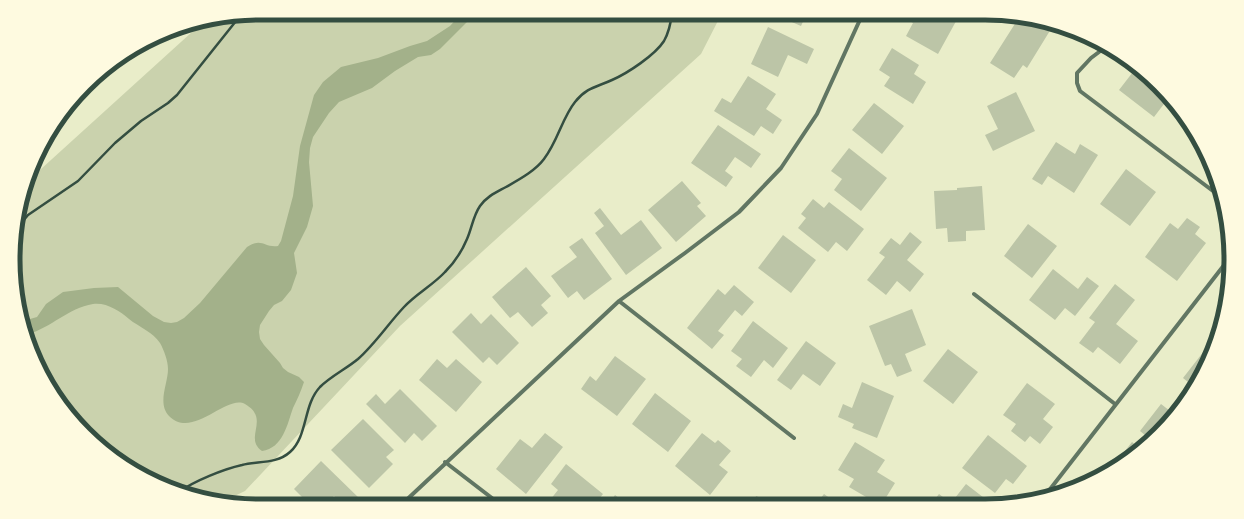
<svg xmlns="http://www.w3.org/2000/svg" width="1244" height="519" font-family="'Sofia Sans Condensed',sans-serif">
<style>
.green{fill:#cad2ad}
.water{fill:#a3b18a}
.building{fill:#bcc5a7}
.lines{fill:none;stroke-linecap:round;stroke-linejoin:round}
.path{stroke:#344e41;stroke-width:2.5}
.minor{stroke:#617663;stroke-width:4}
.rim{fill:none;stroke:#344e41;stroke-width:5}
</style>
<rect width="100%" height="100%" fill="#e9edc9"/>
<path class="green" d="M260 13H722L701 54 400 326 245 491 226 500 180 493 97 445 46 383 18 307V212L30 179 203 22Z"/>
<path class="water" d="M462 13H476L440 49 431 55 418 57 395 71 372 88 339 102 329 113 313 137 310 148 309 162 313 206 307 227 294 253 297 273 291 290 282 301 274 305 269 311 260 325 259 332 260 339 264 345 280 363 283 368 288 372 299 377 304 382C301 391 297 400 293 408 287 425 283 448 262 451 243 438 271 419 245 404 226 394 193 440 169 416 157 403 168 384 168 369 168 361 164 350 160 343 153 332 139 327 129 319 120 311 106 302 93 304 68 308 51 328 28 334L23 321 37 317 46 304 63 292 94 288 118 287 153 316 164 322 171 323 177 322 184 318 200 303 247 247C262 237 264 248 278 246L281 241 293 196 300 146 314 95 323 82 341 67 378 58 410 46 427 41 450 26Z"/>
<path class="building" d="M771 13H807L801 26Z
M905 13H958L960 14 938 54 906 36 913 23 903 17Z
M1018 19 1040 22 1051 29 1027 68 1023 65 1014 78 990 63Z
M768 27 814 49 807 64 788 55 778 77 751 64Z
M892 48 919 65 914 74 926 82 913 104 884 86 890 77 879 70Z
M1136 68 1147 74 1167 100 1154 117 1119 90Z
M748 76 776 94 766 109 782 120 773 134 761 126 754 136 714 111 722 98 731 103Z
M1016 92 1035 131 993 151 985 135 998 129 987 106Z
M874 103 904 126 882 154 852 130Z
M718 125 761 154 751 168 735 157 725 171 733 177 726 187 691 163Z
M1056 142 1075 154 1080 144 1098 155 1074 193 1048 176 1042 185 1032 179Z
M849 148 887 178 861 211 834 190 842 179 831 171Z
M1205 149 1206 151 1208 160 1201 154Z
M1126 169 1156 192 1130 226 1100 204Z
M682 181 701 203 697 206 706 216 676 242 648 210Z
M982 186 985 230 966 231V241L948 242 947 228 936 229 934 191 957 190V188Z
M813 199 824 208 829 202 864 229 847 251 836 242 828 252 798 228 806 218 801 214Z
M600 208 621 235 641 220 662 248 626 275 595 233 604 226 594 213Z
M1187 218 1200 227 1195 234 1206 243 1177 281 1145 257 1170 223 1178 229Z
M1028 224 1057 246 1032 278 1004 256Z
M910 232 922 242 907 260 924 274 910 292 897 281 886 295 867 280 885 257 879 253 891 238 900 245Z
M783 235 816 260 791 293 758 268Z
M582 238 612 279 584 300 577 291 568 298 551 276 577 257 569 247Z
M526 267 551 296 541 305 548 313 532 327 518 312 510 318 492 297Z
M1053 269 1078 289 1087 277 1099 286 1075 316 1065 308 1055 320 1029 300Z
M1115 284 1135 300 1116 324 1138 341 1120 364 1098 347 1093 353 1079 343 1095 322 1089 318Z
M734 285 754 302 742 316 735 310 718 331 724 335 712 349 687 328 718 289 725 295Z
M912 309 926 345 905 354 912 371 897 377 891 364 885 366 869 326Z
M471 313 481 324 491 314 519 343 497 365 489 357 483 363 452 332Z
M753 321 788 348 773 368 764 360 751 377 736 366 742 359 731 351Z
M806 341 836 363 820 386 803 374 791 390 777 380Z
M948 349 978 372 953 404 923 381Z
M1204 351 1210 355 1189 397 1186 394 1193 386 1183 378Z
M615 356 646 379 617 416 581 389 590 376 596 381Z
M437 359 447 368 456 359 482 382 456 412 419 380Z
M862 382 894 396 877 438 852 428 854 424 838 417 843 404 852 408Z
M1027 383 1055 404 1043 419 1053 427 1040 444 1030 436 1025 442 1011 431 1016 424 1003 415Z
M400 389 437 426 422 441 414 433 405 443 366 404 376 394 385 404Z
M655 393 691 421 668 452 632 424Z
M1161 404 1174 414 1151 440 1140 431Z
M363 419 394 450 386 457 393 464 369 488 331 450Z
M545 433 563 447 526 494 496 469 520 439 532 448Z
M702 433 715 443 718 440 731 451 719 465 728 472 710 495 675 466Z
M988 435 1027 466 1013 484 1006 479 995 493 962 468Z
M855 442 885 460 877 472 895 483 882 504H878L849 487 854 479 838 470Z
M1132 442 1141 449 1114 465Z
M321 461 360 499 354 506H343L334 496 324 506H311L294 489Z
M566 464 603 494 594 505H546L558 490 551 484Z
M966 484 992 504H931L939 494 951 503Z
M824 494 838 504H816Z
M615 495 628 505H608Z
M756 496 778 504V505H753Z"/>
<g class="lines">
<path class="path" d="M18 227 28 215 78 181 115 143 141 121 168 103 177 95 240 16
M179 492C194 481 224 469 242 465 258 461 277 464 290 452 308 436 303 405 320 387 331 376 346 369 358 359 375 344 388 324 404 307 416 294 433 285 445 272 454 263 462 251 467 239 472 228 473 216 480 206 487 196 497 192 506 187 520 179 535 171 544 159 558 141 562 118 575 102 587 87 597 87 612 80 628 73 655 55 664 41 669 32 671 22 672 13"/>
<path class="minor" d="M1103 49 1091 58 1077 73V83L1080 91 1217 194
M974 294 1115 404
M619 301 794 438
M445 462 501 505
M1044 497 1228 260
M400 506 619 301 685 253 739 212 781 168 817 114 863 13"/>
</g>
<path d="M0 0H1244V519H0ZM259 20H985A239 239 0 0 1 1224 259V260A239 239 0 0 1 985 499H259A239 239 0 0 1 20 260V259A239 239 0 0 1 259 20Z" fill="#fefae0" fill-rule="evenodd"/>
<path class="rim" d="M259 20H985A239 239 0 0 1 1224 259V260A239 239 0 0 1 985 499H259A239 239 0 0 1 20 260V259A239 239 0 0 1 259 20Z"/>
</svg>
